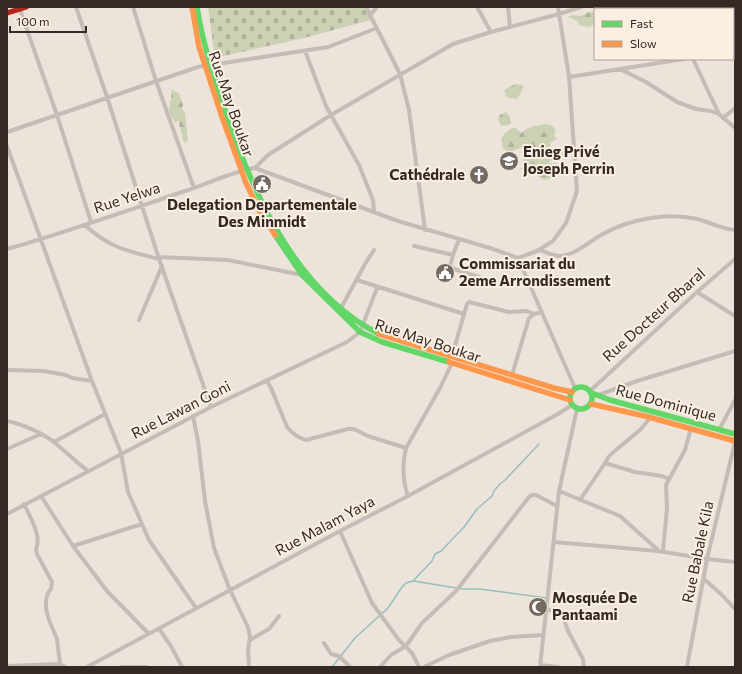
<svg xmlns="http://www.w3.org/2000/svg" width="742" height="674" font-family="Commissioner,sans-serif">
<style>
.forest{fill:url(#forest-firs)}
.cemetery{fill:url(#cemetery-stones)}
.lines{fill:none;stroke-linecap:round;stroke-linejoin:round}
.stream{stroke:#97bebe;stroke-width:1.5}
.street{stroke:#c4bcb5;stroke-width:4}
.fast{stroke:#63d668;stroke-width:5.5}
.slow{stroke:#ff974d;stroke-width:5.5}
.jam{stroke:#b3261e;stroke-width:5.5}
.labels{text-anchor:middle;stroke-width:4;stroke-linejoin:round;paint-order:stroke}
.street-label{font-size:15px;fill:#342924;stroke:#faefe1}
.poi-label{font-size:15px;font-weight:bold;fill:#342924;stroke:#faefe1;text-anchor:start}
</style>
<defs>
<pattern id="forest-firs" width="22" height="20" patternUnits="userSpaceOnUse"><rect width="22" height="20" fill="#ccd1b4"/><path d="M5 1l3.5 6h-7zM16 11l3.5 6h-7z" fill="#b0b39b"/></pattern>
<pattern id="cemetery-stones" width="16" height="16" patternUnits="userSpaceOnUse"><rect width="16" height="16" fill="#ccd1b4"/><path d="M2 7V4a2 2 0 0 1 4 0v3zM10 15v-3a2 2 0 0 1 4 0v3z" fill="#b0b39b"/></pattern>
</defs>
<rect width="100%" height="100%" fill="#ece4db"/>
<path class="forest" d="M589 12H595V24L589 27 579 25 578 21 568 17 572 15 581 16Z
M515 84 520 85H522L524 87 517 99C507 97 507 100 504 90Z
M172 90 179 93 183 105 182 109 185 112 188 141 184 143 178 120 175 123 169 110Z
M506 112 510 117 511 123 508 125 501 126 498 119 500 115Z
M546 124 552 126 556 130 554 136 557 139 551 142 550 146 553 149H556L564 153V158L559 157 555 160 549 161 550 163 560 164C561 176 553 179 543 180L536 174 527 175 520 168 524 167 526 165 522 156 529 153 532 147 528 145 509 152 503 149 501 140 504 134 512 128H516L521 133 528 128Z"/>
<path class="cemetery" d="M208 7H364L371 20 304 38 215 58Z"/>
<g class="lines">
<path class="stream" d="M413 581 463 589H480L547 598
M332 667 355 638 388 608 402 587 406 583 413 581 432 561 435 554 441 551 464 527 477 509 492 496 494 491 499 485 505 480 539 444"/>
<path class="street" d="M19 7 57 115 91 222
M76 7 107 97 159 259 211 407
M133 7 156 81 194 188
M366 7 400 74 409 110 425 230
M477 7 491 32
M508 7 510 27
M664 7 665 9
M370 15 377 7
M305 51 326 106 359 165 373 200 374 212
M693 59 719 114
M620 69 646 82 677 102 696 109 711 111 719 114 735 128
M569 77 684 59
M723 118 735 108
M7 132 198 67 328 47 377 28
M7 146 92 381 121 453 128 492 149 540 196 608
M255 168 398 221 490 248 518 258 537 251 553 241 566 223 577 191 569 77 558 7
M255 168 268 155 331 115 453 44 491 32 559 14 581 7
M85 225C109 248 128 251 159 259
M414 246 453 255 459 239
M7 249C67 232 126 211 185 191 208 184 230 172 255 168
M540 250C546 252 553 256 560 256 575 255 589 242 601 235 612 229 624 224 636 221 656 216 676 214 697 219 710 222 721 229 735 230
M453 255 450 266 451 268 488 280
M159 257 228 260 302 275
M518 258 575 388
M357 280 464 314
M697 292 735 316
M341 308 365 264 374 250
M139 320 162 266
M452 356 467 304 469 302 509 312 527 311 534 314
M7 370 44 371 66 375 72 378 92 381
M512 375 529 318 534 314 542 312
M267 381 271 388 287 427C292 433 298 438 306 440L348 429H354L368 436 406 448C402 465 402 479 408 496
M590 391 697 292 735 259
M596 396 637 381 735 351
M193 416 198 441 205 501 214 548 230 590 248 627 250 637 248 650 249 667
M651 417 640 430 610 455 605 463 635 472 662 476 669 479
M7 421C22 424 43 433 55 443 66 452 76 462 88 471
M719 430 735 400
M54 442 105 414
M406 448 440 388 452 363
M7 449 41 434
M559 491 620 516 658 550
M41 496 73 546 107 591 148 633
M580 500 605 463
M24 504C30 517 42 536 36 549L37 554 52 582 51 589 48 593 46 600V609L49 620 57 639 60 664
M7 514 211 407 347 342 360 332 377 288
M340 531 372 603 399 640 412 653 419 667
M554 542 658 551 707 559 735 562
M73 546 142 524
M663 551 667 508 666 485 685 450 691 428
M704 579 721 594 735 609
M547 609 562 614 568 631 583 659 584 667
M159 629 171 646 182 667
M250 640 269 629 279 616
M324 643 331 654 339 656 350 667
M540 665 558 667
M7 666 60 664 65 667
M87 667 340 531 408 496 558 414 572 405
M121 667H147
M380 667 391 655 406 646 422 623 456 591 529 497 532 495H536L557 506
M424 667 449 655 490 641 511 637 543 635
M540 667 559 491 577 409
M687 667 707 559 735 442"/>
<path class="fast" d="M197 7C202 41 213 74 224 107 252 192 295 291 379 334
M275 235 302 275 360 332 382 342 449 362
M570 398a11 11 0 1 1 22 0a11 11 0 1 1-22 0Z
M592 393 610 400 735 434"/>
<path class="slow" d="M192 7 199 47 222 117 246 183 260 212 275 235
M379 334 554 388 572 392
M449 362 570 400
M591 404 645 416 735 441"/>
<path class="jam" d="M7 13 26 7"/>
</g>
<defs>
<symbol id="university-disc" viewBox="-11 -11 22 22"><circle r="9.5" fill="#746a64" stroke="#faefe1"/><path d="M0-5L7-2L0 1L-7-2ZM-4 1L0 2.5L4 1V4Q0 6-4 4Z" fill="#fff"/></symbol>
<symbol id="church-disc" viewBox="-11 -11 22 22"><circle r="9.5" fill="#746a64" stroke="#faefe1"/><path d="M-1.2-6h2.4v3.5h3.3v2.4h-3.3V6h-2.4V-.1h-3.3v-2.4h3.3Z" fill="#fff"/></symbol>
<symbol id="civic-disc" viewBox="-11 -11 22 22"><circle r="9.5" fill="#746a64" stroke="#faefe1"/><path d="M-.6-6.5H3V-4.5H.6V-3L4-1V1h2V6H-6V1h2V-1L-.6-3ZM-1.2 2.5V6h2.4V2.5Z" fill="#fff"/></symbol>
<symbol id="mosque-disc" viewBox="-11 -11 22 22"><circle r="9.5" fill="#746a64" stroke="#faefe1"/><path d="M3.5-4.9A6 6 0 1 0 3.5 4.9A5 5 0 1 1 3.5-4.9Z" fill="#fff"/></symbol>
</defs>
<g fill-rule="evenodd">
<use href="#university-disc" x="498" y="150" width="22" height="22"/>
<use href="#church-disc" x="468" y="164" width="22" height="22"/>
<use href="#civic-disc" x="251" y="173" width="22" height="22"/>
<use href="#civic-disc" x="434" y="262" width="22" height="22"/>
<use href="#mosque-disc" x="527" y="596" width="22" height="22"/>
</g>
<g class="labels">
<g class="street-label">
<text transform="translate(231 104) rotate(71)" y="5">Rue May Boukar</text>
<text transform="translate(127 198) rotate(-18)" y="5">Rue Yelwa</text>
<text transform="translate(654 315) rotate(-42)" y="5">Rue Docteur Bbaral</text>
<text transform="translate(428 341) rotate(18)" y="5">Rue May Boukar</text>
<text transform="translate(666 403) rotate(15)" y="5">Rue Dominique</text>
<text transform="translate(181 410) rotate(-27)" y="5">Rue Lawan Goni</text>
<text transform="translate(325 526) rotate(-28)" y="5">Rue Malam Yaya</text>
<text transform="translate(698 552) rotate(-78)" y="5">Rue Babale Kila</text>
</g>
<g class="poi-label">
<text x="523" y="157">Enieg Privé<tspan x="523" dy="17">Joseph Perrin</tspan></text>
<text x="465" y="180" text-anchor="end">Cathédrale</text>
<text x="262" y="210" text-anchor="middle">Delegation Departementale<tspan x="262" dy="17">Des Minmidt</tspan></text>
<text x="459" y="269">Commissariat du<tspan x="459" dy="17">2eme Arrondissement</tspan></text>
<text x="552" y="603">Mosquée De<tspan x="552" dy="17">Pantaami</tspan></text>
</g>
</g>
<rect width="742" height="674" fill="none" stroke="#342924" stroke-width="16"/>
<rect x="594" y="8" width="140" height="52" fill="#faefe1" stroke="#aba095"/>
<rect x="602" y="21" width="20" height="6" fill="#63d668" stroke="#aba095"/>
<text x="630" y="28" font-size="12" fill="#342924">Fast</text>
<rect x="602" y="41" width="20" height="6" fill="#ff974d" stroke="#aba095"/>
<text x="630" y="48" font-size="12" fill="#342924">Slow</text>
<path d="M10 26v6h76v-6" fill="none" stroke="#342924" stroke-width="2"/>
<text x="16" y="26" font-size="12" fill="#342924" stroke="#faefe1" stroke-width="3" paint-order="stroke">100 m</text>
</svg>
